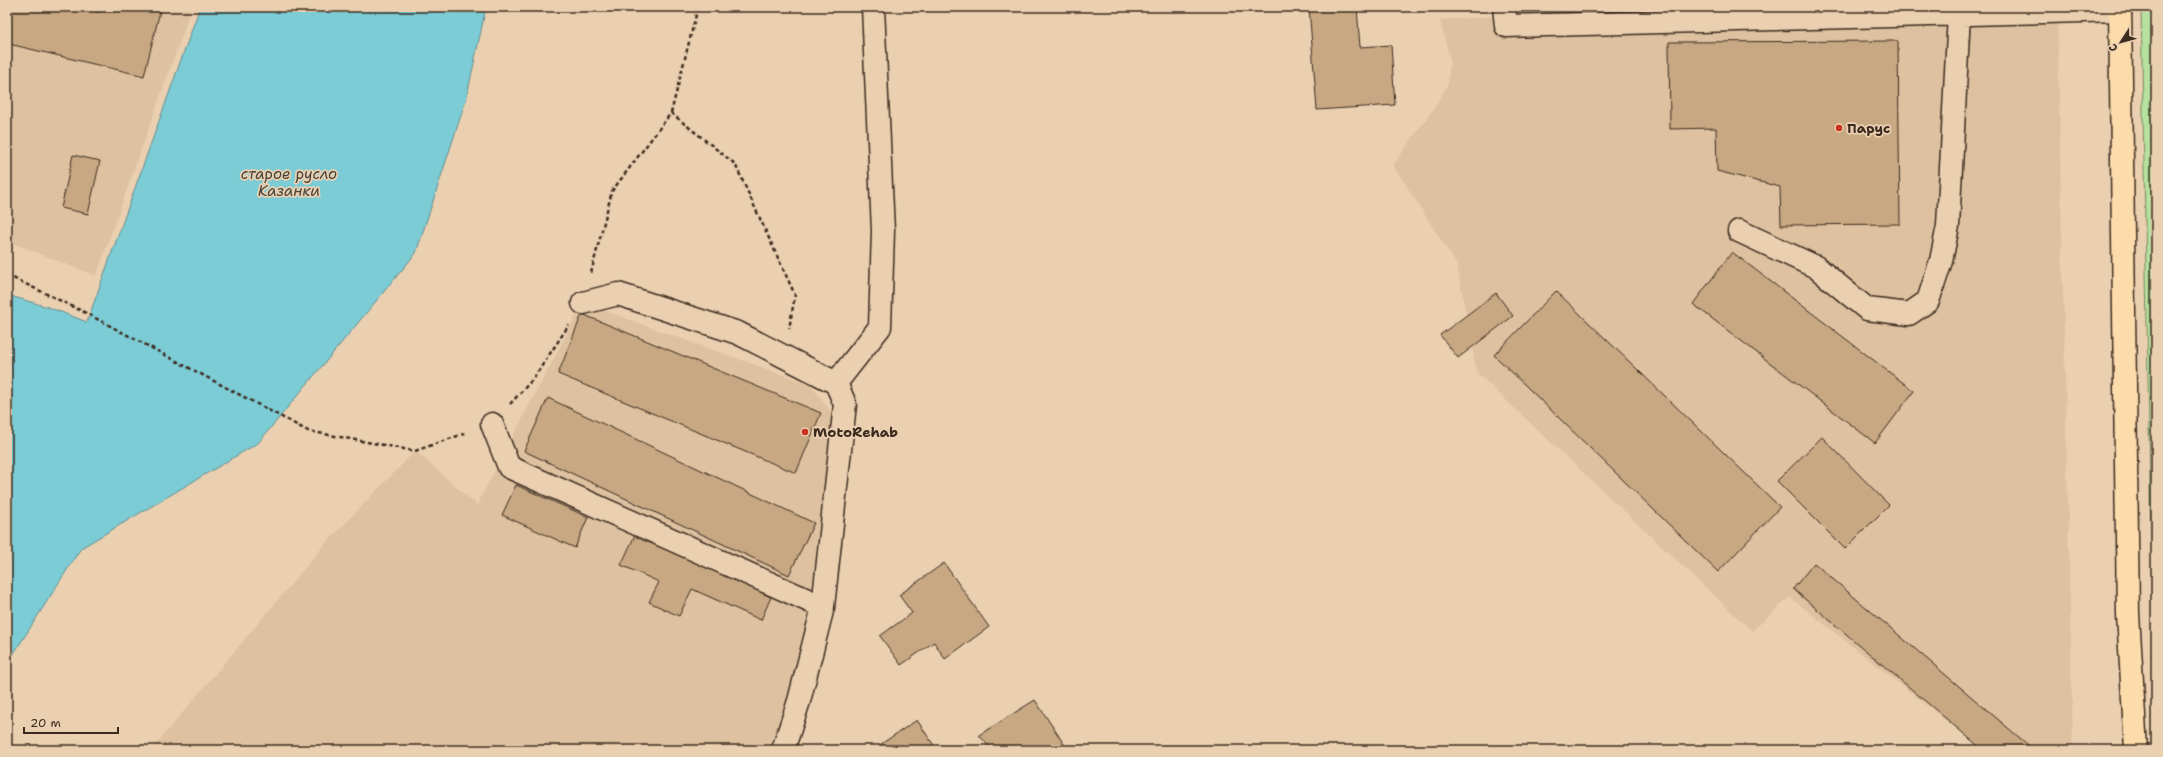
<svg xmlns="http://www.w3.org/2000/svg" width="2163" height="757" font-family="'Shantell Sans',sans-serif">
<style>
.built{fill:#ddc1a0}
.green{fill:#b6e19f;stroke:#78865e}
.water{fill:#7bccd6;stroke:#618b8c}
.building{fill:#c7a883;stroke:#3b2a1e}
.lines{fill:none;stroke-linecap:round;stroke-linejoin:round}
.minor-casing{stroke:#3b2a1e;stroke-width:25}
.major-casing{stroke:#3b2a1e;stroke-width:25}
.path{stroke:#3b2a1e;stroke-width:2.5;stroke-dasharray:4 3;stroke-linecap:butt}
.minor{stroke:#ead0b1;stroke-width:22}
.major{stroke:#fddcac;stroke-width:22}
.poi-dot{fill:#c8321e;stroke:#ead0b1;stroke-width:1.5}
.labels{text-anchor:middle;stroke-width:3.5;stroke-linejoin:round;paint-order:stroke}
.poi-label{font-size:14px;font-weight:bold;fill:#3b2a1e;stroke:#ead0b1;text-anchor:start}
.water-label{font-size:15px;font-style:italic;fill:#45423a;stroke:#ead0b1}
</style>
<rect width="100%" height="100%" fill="#ead0b1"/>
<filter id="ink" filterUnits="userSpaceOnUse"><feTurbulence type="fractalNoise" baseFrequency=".025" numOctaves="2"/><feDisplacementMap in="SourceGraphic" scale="8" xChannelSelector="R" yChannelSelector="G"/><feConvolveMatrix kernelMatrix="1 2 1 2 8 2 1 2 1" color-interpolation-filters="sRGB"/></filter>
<g filter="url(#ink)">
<path class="built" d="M7 7H192L96 276 7 241Z
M1632 7H2057L2073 750H1983L1790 597 1752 631 1477 373 1457 265 1393 165 1437 104 1448 83 1450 60 1440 20Z
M583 303 811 385 833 415 821 534 804 666 768 750H151L326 543 415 451 477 505Z"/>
<path class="green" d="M2141 7H2156V564L2151 537Z"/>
<path class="water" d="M200 7H486L466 100 416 253 258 443 81 548 7 664V295L48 307 87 322Z"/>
<path class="building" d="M7 7H76L99 12 100 7H161L144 76 9 44 7 50Z
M75 7H100L99 12Z
M1309 7H1357L1360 47 1391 45 1395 105 1317 110Z
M1898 41 1900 224 1781 225 1780 187 1717 171 1716 128 1670 129 1669 42Z
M73 155 100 161 88 214 61 208Z
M1732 252 1914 391 1875 443 1693 304Z
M1556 291 1780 507 1718 572 1494 355Z
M1496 293 1513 316 1458 358 1440 335Z
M582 314 821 413 796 473 558 374Z
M548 398 814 523 789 575 524 451Z
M1822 437 1889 505 1845 549 1777 481Z
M516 485 588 517 575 548 502 515Z
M635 535 771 597 761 620 692 589 679 616 649 602 659 582 621 565Z
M944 563 989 627 945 659 934 642 901 665 880 636 912 613 899 595Z
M1814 563 2034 750H1983L1793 589Z
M1035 700 1068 750H992L979 735Z
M917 720 937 750H885L881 744Z"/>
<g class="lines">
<defs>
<path id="minor" d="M1504 7 1506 26 2121 10
M1739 231 1816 267 1867 309 1909 314 1928 301 1941 261 1948 226 1959 14
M583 303 618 294 738 333 836 383 845 404 823 607 799 701 783 750
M836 383 880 327 883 231 873 7
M492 424 509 467 823 607"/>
<path id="major" d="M2120 7 2128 614 2136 750"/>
</defs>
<use href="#minor" class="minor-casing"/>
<use href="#major" class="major-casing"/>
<path class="path" d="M671 113 735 164 795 295 789 329
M591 273 612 191 671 113 698 7
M7 275 84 312 308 431 415 451 466 433
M510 404 533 379 569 325"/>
<use href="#minor" class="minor"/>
<use href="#major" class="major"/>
</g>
</g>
<g class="poi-dot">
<circle cx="1839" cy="128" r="4"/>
<circle cx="805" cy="432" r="4"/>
</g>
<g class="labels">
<g class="poi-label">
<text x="1847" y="133">Парус</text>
<text x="813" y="437">MotoRehab</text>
</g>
<g class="water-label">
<text x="289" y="179">старое русло<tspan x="289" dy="17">Казанки</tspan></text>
</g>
</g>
<rect width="2163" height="757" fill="none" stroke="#ead0b1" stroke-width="24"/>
<rect x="12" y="12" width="2139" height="733" fill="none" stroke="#3b2a1e" stroke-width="1.5" filter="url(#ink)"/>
<g transform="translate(2121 42) rotate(234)" stroke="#ead0b1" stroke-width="3" paint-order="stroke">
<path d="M0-3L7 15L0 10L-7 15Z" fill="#3b2a1e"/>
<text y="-6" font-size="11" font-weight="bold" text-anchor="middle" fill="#3b2a1e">С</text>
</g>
<path d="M24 727v6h94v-6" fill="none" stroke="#3b2a1e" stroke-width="2"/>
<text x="30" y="727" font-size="12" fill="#3b2a1e" stroke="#ead0b1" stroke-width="3" paint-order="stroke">20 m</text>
</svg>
